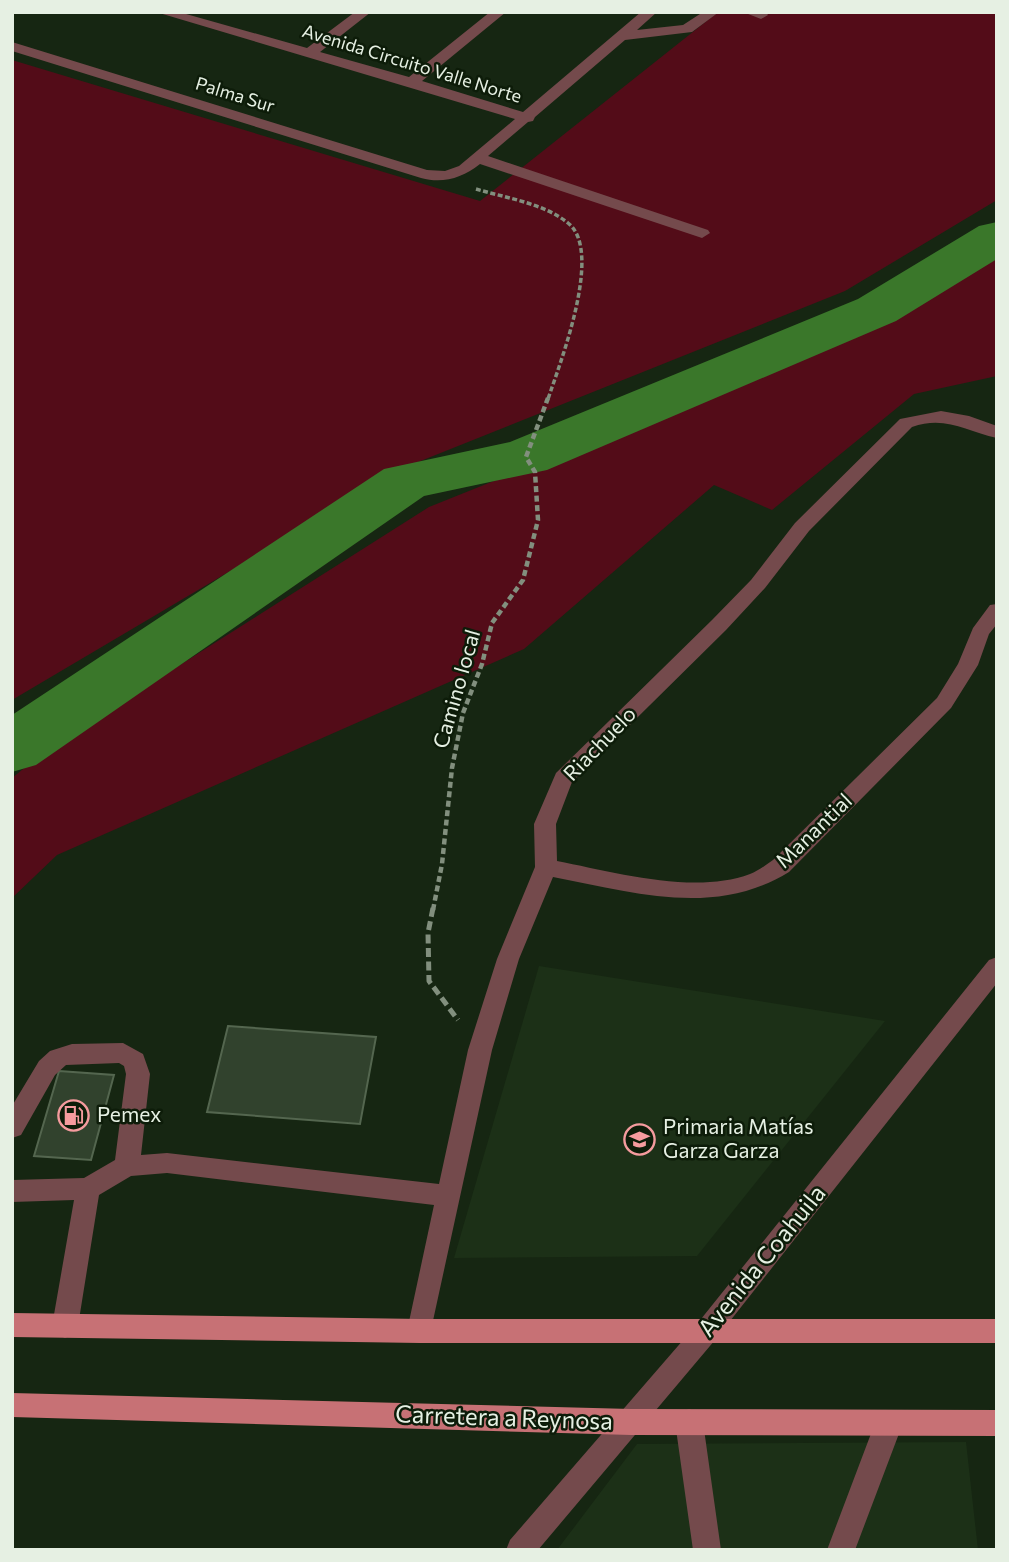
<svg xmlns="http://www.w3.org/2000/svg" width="1009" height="1562" font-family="Commissioner,sans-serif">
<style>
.built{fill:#1c3017}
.green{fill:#530c18}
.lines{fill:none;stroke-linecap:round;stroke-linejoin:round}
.river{fill:#3a772a;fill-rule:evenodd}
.building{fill:#31422d;stroke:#54664f;stroke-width:2}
.path-far2{stroke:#828f7e;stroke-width:3.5;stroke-dasharray:5 2.5;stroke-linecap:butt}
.path-far1{stroke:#828f7e;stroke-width:4.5;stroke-dasharray:6 3.5;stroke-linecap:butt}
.path{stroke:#828f7e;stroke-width:5;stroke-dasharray:9 4.5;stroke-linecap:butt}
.minor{fill:#744a4c;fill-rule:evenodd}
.major{fill:#c77175;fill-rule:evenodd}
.labels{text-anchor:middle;stroke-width:5;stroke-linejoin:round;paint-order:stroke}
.far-street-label{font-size:18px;fill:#e6f0e3;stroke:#0d1c09}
.street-label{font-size:21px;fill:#e6f0e3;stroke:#0d1c09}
.poi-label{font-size:21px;fill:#e6f0e3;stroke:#0d1c09;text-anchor:start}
.near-street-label{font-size:24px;fill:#e6f0e3;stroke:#0d1c09}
</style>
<rect width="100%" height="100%" fill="#162612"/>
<path class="built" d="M539 966 885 1021 697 1256 454 1258Z
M966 1442 978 1550H557L637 1444Z"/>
<path class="green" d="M718 12H997V200L845 291 408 466 12 700V60L480 201Z
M997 252V376L914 394 772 510 714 485 524 649 57 855 12 898V778L49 748 429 507 874 328Z"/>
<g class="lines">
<path class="river" d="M997 222V259L896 321 547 470 424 496 36 765 12 772V715L384 469 510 442 858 299 979 226Z"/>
</g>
<path class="building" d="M228 1026 376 1037 360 1124 207 1112Z
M59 1071 114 1075 91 1160 34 1156Z"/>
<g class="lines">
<path class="path-far2" d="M476 189C506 198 543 203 568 223 604 251 560 363 548 399"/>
<path class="path-far1" d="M433 910 442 864 452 768 463 713 482 664 492 623 523 580 538 520 535 472 526 457 548 398"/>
<path class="path" d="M433 908 428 933 429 981 458 1020"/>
<path class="minor" d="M156 12H179L307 48 355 12H371L320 52 409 77 490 12H506L422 81 523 112 641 12H657L637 30 683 25 703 12H719L692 32 625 40 535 117 533 121 528 122 488 156 708 230 710 233 702 238 480 164C462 178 443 184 421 178L12 51V42L427 170 445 171 459 166 515 119Z
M743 12H766L768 15 761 19Z
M941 411 969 416 997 426V438C966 431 945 415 912 427L809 531 765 588 726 630 572 782 556 824 557 861C614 872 694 895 750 874 758 871 766 865 773 860L937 698 958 664 973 628 990 605 997 604V624L989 634 978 665 951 708 789 872C714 918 633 892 553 877L519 959 492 1050 429 1339 420 1343 411 1339 407 1331 434 1205 167 1173 131 1176 99 1195 78 1326 74 1334 65 1338 56 1334 52 1326 74 1200 12 1202V1180L84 1178 115 1160 126 1074 124 1066 119 1063 66 1065 55 1075 21 1135 12 1138V1106L39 1061 50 1051 72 1044 123 1043 143 1054 150 1074 141 1155 167 1153 439 1184 468 1050 497 959 535 867 534 824 556 773 712 620 751 580 795 523 900 419Z
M997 957V983L715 1340 538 1550H506L510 1540 697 1324 989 960Z
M689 1409 699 1413 703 1422 721 1550H693L675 1422 679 1413Z
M889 1410 899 1414 903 1423 855 1550H827L875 1423 879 1414Z"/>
<path class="major" d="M12 1313 420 1319H997V1343H420L12 1337Z
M12 1393 631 1409 997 1410V1436L631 1435 12 1417Z"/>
</g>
<defs>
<symbol id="fuel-ring" viewBox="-11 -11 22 22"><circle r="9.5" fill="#0d1c09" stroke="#f59b9e" stroke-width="1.5"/><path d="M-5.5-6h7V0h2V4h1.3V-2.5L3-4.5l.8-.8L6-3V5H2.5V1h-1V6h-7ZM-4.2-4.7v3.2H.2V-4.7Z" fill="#f59b9e"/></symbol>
<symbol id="school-ring" viewBox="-11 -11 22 22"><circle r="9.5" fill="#0d1c09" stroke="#f59b9e" stroke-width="1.5"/><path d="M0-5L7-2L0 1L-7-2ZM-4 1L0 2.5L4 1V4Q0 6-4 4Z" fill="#f59b9e"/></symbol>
</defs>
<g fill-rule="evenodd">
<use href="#fuel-ring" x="56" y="1098" width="35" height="35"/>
<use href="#school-ring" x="622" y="1122" width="35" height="35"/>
</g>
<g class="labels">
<g class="far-street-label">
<text transform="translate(412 64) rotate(17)" y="6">Avenida Circuito Valle Norte</text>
<text transform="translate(235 95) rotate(17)" y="6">Palma Sur</text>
</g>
<g class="street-label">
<text transform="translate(457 689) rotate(-74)" y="7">Camino local</text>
<text transform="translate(600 744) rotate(-46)" y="7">Riachuelo</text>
<text transform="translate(814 831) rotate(-44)" y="7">Manantial</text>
</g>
<g class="poi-label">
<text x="97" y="1122">Pemex</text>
<text x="663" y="1134">Primaria Matías<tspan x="663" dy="24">Garza Garza</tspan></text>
</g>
<g class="near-street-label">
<text transform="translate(762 1261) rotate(-51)" y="8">Avenida Coahuila</text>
<text transform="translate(504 1418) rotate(2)" y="8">Carretera a Reynosa</text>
</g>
</g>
<rect width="1009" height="1562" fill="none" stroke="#e6f0e3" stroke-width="28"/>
</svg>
